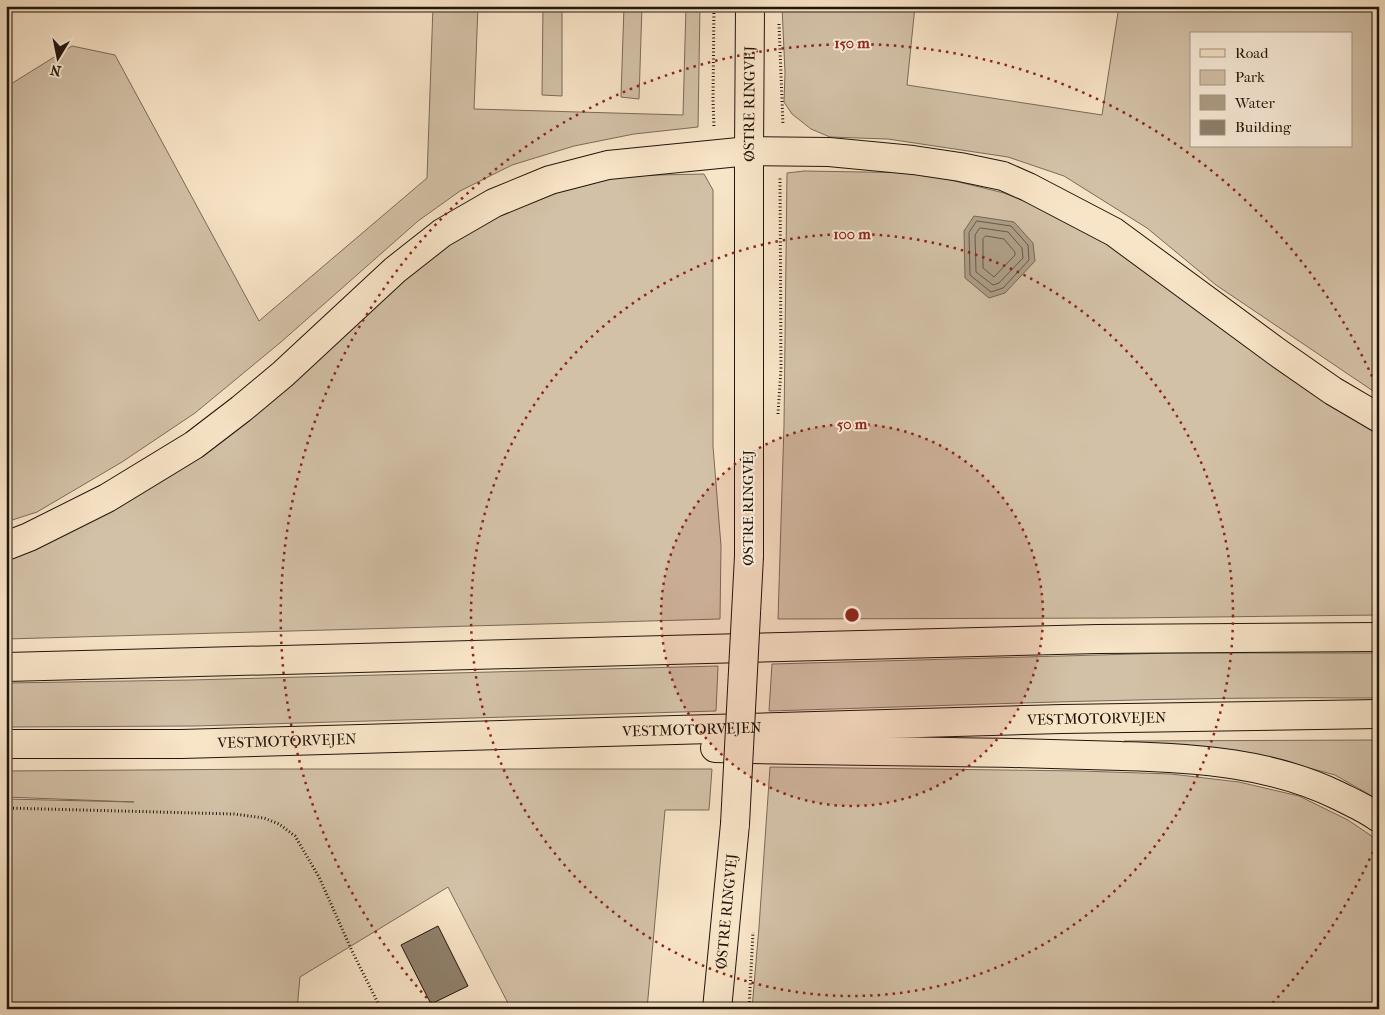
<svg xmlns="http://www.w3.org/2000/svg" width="1385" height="1015" font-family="'IM FELL French Canon',serif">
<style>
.green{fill:#d3c1a7;stroke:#796b59;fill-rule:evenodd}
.water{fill:#ae9e87;stroke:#756755}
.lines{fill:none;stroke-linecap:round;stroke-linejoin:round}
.shore{stroke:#665a49;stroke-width:1}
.building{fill:#90816d;stroke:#1f150b}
.primary-casing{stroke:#1f150b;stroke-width:30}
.highway-casing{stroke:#1f150b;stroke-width:30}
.path{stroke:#1f150b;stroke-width:3;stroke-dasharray:1 2.5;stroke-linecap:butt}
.primary{stroke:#f8e4c7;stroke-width:28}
.highway{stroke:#f8e4c7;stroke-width:28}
.primary-bridge-casing{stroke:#1f150b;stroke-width:30;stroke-linecap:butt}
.primary-bridge{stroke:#f8e4c7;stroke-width:28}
.ring{fill:none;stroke:#8f2418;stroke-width:2.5;stroke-dasharray:2.5 5}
.labels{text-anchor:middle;stroke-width:4;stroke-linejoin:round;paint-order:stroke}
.street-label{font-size:15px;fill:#1f150b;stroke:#faeddb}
.centre{fill:#8f2418;stroke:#faeddb;stroke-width:2.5}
.ring-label{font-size:15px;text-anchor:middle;font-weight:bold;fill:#8f2418;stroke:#faeddb;stroke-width:4;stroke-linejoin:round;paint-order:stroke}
</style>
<rect width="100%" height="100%" fill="#f8e4c7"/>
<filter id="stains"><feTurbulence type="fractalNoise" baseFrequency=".004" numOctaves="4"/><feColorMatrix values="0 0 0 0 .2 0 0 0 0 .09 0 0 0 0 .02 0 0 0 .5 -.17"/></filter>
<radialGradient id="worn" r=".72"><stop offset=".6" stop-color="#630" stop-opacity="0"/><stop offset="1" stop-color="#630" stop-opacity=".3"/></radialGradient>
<path class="green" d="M433 6H478L474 109 683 115 686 6H700L698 127 634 134 574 146 512 165 460 191 418 221 281 342 195 413 122 462 37 512 6 522V87L72 46 115 55 259 321 427 178Z
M543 6H562V96L542 95Z
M624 6H642L639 99 621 97Z
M782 6H915L907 85 1102 115 1119 6H1379V395L1216 285 1147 228 1064 176 1008 157 888 139 830 137 811 129 792 114 784 102 785 73ZM1191 34H1351V146H1191Z
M804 171 922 173 1004 193 1061 216 1127 254 1218 326 1346 412 1379 432V615L1126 618 778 619 784 425 787 173Z
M704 174 713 190V446L721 546 720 619 6 639V556L98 515 446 241 553 190 612 176Z
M1171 653H1379V698C1176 696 972 705 769 711L772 664Z
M718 666 716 711 195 726 6 727V683L191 680Z
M1379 740V800L1335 775 1276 759 1206 750 1126 747 1124 741Z
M770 767 1081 771 1171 774 1239 782 1299 796 1348 820 1379 841V1009H752L759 927Z
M275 769H712L709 810H665L647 1009H511L448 887 300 977 297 1009H6V799L134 802 6 797V771Z"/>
<path class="water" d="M974 216 1014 222 1033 243 1035 261 1005 293 989 298 965 278 964 231Z"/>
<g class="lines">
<path class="shore" d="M977 221 1011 226 1028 245 1029 260 1003 288 991 292 970 275 969 233Z
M981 228 1008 232 1022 248 1023 258 999 283 993 285 976 272 975 235 979 229Z
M986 236 1004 239 1015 252V255L994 277 983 268V239Z"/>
</g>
<path class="building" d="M438 926 468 986 431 1004 401 945Z"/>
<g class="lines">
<defs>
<g id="primary">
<path id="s1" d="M749 556V151L750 6"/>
<path id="s2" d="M717 1009 735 824"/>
</g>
<g id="highway">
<path d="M6 546 29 537 107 498 194 445 241 409 283 374 395 270 442 233 494 203 550 180 608 165 749 151 829 152 913 160 960 167 1003 176 1028 187 1114 232 1277 352 1333 391 1379 418"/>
<path d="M6 667 1098 639 1379 637"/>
<path id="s3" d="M6 744H181L1062 719 1379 714"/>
<path d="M715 748C814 751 914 751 1013 753 1050 754 1086 755 1122 756 1197 758 1272 763 1339 796 1353 803 1367 809 1379 818"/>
</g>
</defs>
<use href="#primary" class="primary-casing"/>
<use href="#highway" class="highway-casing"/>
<path class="path" d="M714 6 713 100 714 128
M779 24 783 125
M778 414 781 369 780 178
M6 808 234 814 264 818 279 824 295 836 319 877 352 951 381 1009
M749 1009 753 932"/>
<use href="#primary" class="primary"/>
<use href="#highway" class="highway"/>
<defs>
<path id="primary-bridge" d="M735 824 749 556"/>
</defs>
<use href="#primary-bridge" class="primary-bridge-casing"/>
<use href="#primary-bridge" class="primary-bridge"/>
</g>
<circle cx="852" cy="615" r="191" fill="#8f2418" fill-opacity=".12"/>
<g class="ring">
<circle cx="852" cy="615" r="191"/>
<circle cx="852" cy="615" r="381"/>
<path d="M1379 838A572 572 0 0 1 1267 1009M437 1009A572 572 0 1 1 1379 392"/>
</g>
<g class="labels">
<g class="street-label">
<text dy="5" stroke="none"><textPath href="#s1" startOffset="452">ØSTRE RINGVEJ</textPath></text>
<text transform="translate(748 508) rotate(-90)" y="5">ØSTRE RINGVEJ</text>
<text dy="5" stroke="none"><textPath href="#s3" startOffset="1091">VESTMOTORVEJEN</textPath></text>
<text dy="5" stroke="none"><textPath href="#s3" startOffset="686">VESTMOTORVEJEN</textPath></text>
<text dy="5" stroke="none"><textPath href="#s3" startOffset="281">VESTMOTORVEJEN</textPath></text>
<text dy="5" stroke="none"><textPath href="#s2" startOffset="98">ØSTRE RINGVEJ</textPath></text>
</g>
</g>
<circle cx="852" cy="615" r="8" class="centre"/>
<g class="ring-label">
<text x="852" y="48">150 m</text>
<text x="852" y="239">100 m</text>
<text x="852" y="429">50 m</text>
</g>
<rect width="1385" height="1015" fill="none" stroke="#f8e4c7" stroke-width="25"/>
<rect x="8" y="8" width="1370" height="1000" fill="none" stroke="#1f150b" stroke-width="2.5"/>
<rect x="12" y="12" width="1360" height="990" fill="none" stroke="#1f150b"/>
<rect x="1190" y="32" width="162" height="115" fill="#faeddb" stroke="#a29788"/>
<rect x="1200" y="49" width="25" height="8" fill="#f8e4c7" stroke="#a29788"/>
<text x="1235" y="58" font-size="15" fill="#1f150b">Road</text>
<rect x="1200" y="70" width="25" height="15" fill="#d3c1a7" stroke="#a29788"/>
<text x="1235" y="82" font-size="15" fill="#1f150b">Park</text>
<rect x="1200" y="95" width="25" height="15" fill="#ae9e87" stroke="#a29788"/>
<text x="1235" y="108" font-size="15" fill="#1f150b">Water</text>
<rect x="1200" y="120" width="25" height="15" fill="#90816d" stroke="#a29788"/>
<text x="1235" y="132" font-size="15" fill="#1f150b">Building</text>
<g transform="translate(58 58) rotate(190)" stroke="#faeddb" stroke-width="4" paint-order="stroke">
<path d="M0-4L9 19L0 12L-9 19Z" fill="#1f150b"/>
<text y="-8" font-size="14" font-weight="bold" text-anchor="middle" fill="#1f150b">N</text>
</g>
<rect width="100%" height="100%" filter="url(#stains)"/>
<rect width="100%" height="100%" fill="url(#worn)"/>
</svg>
